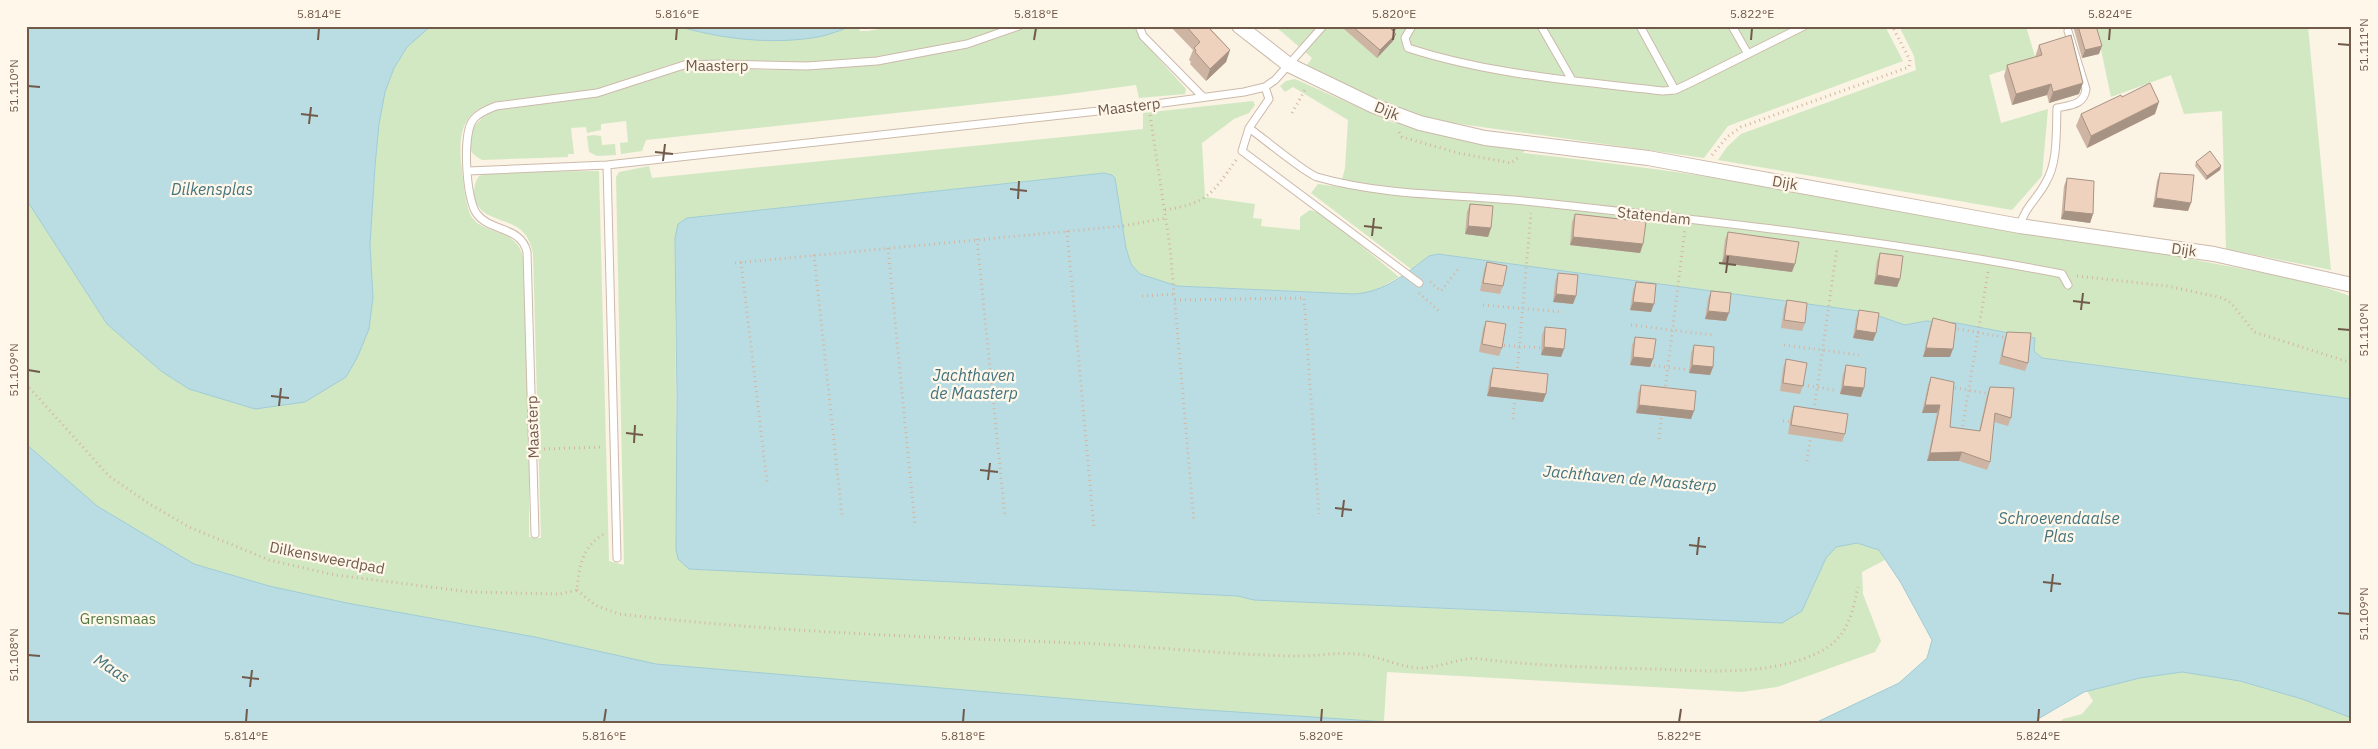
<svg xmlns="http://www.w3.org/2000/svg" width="2378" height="749" font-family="'IBM Plex Sans',sans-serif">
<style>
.green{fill:#d2e8c3}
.water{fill:#badde4;stroke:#a0ccd5}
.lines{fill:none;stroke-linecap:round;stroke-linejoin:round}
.lane-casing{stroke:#ccbaab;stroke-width:9}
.street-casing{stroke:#ccbaab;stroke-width:16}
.path{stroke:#d4b5a0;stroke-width:3;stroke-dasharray:1 4;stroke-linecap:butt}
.lane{stroke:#fff;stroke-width:7}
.street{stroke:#fff;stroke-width:14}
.wall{fill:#ceb5a3}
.shaded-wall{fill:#a79384}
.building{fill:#efd2bd;stroke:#a79384}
.ticks{fill:none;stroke:#725a4b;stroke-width:2}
.labels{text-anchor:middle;stroke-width:4.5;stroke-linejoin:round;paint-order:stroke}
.street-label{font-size:15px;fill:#725a4b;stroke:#fef7ea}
.park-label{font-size:15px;fill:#537843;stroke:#fef7ea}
.water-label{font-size:16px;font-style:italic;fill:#43737e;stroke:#fef7ea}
.neatline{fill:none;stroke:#725a4b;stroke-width:2}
.ticks-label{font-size:12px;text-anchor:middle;fill:#725a4b}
</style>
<rect width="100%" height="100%" fill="#fbf3e4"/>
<path class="green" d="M431 26H677C723 39 770 44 817 37 831 35 844 26 858 26L860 31H868L895 26H1010C945 49 874 62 805 63 764 63 724 59 683 62 653 67 627 83 597 89 575 93 554 96 533 98 486 103 456 104 461 161 463 178 464 198 470 214 480 236 516 226 523 257L529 444V537L541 538 533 254C531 245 529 237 521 230 506 217 477 220 474 195 474 188 475 182 479 176L491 172 599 171 609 561 624 565 616 177 619 172 649 166 652 178 1143 129V113L1253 101 1255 105 1249 113 1234 119 1202 143 1205 197 1255 204 1253 218 1262 219 1261 226 1300 230V217L1310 210 1323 214 1399 277 1371 293 1354 294 1177 286 1140 274 1131 264 1126 248 1115 178 1104 173 687 218 675 238 677 554 690 569 1238 596 1254 600 1570 614 1802 611 1826 558 1836 546 1857 543 1879 550 1885 560 1862 572 1863 594 1881 641 1875 652 1777 687 1742 692 1387 672 1384 721 1405 723H125L26 657V199L107 324 161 371 189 389 255 409 305 402 346 377 373 297 370 245 375 166 379 124 385 92 394 68 407 47Z
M1026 26H1135L1141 39 1186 89 1185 94 1139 98 1136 85 1061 95 646 140 642 151 621 154 620 143 628 142 626 121 601 124V130L587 133 586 127 571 128 574 154H568V157L482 160C454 146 475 119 495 110L586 98 683 68C715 65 746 70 778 70 840 69 900 61 960 47 983 42 1005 37 1026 26Z
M1275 26H1885L1903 61 1728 126 1704 158 1439 121 1381 103 1307 65 1312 58Z
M1899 26H2026L2036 60 1989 75 2001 123 2048 109 2042 176 2012 210 1718 160 1727 147 1741 134 1916 70 1914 56Z
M2096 26H2308L2331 270 2226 249 2222 111 2184 114 2171 75 2111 97Z
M1295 79 1394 123 1397 121 1472 142 1525 150 1523 153C1708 173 1891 205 2075 238 2128 247 2180 257 2233 267 2273 275 2314 281 2352 297V399L2042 358 2034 351 1945 323 1926 321 1905 325 1867 312 1429 256 1411 269 1311 193 1318 184 1340 187 1345 168 1348 120 1293 87 1285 92 1280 86 1286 81Z
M594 135 601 136 602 145 615 144 616 155 597 156 589 152 587 136Z
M2182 672 2240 681 2302 699 2352 718V723H2058L2063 719 2082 714 2093 701 2087 691 2140 678Z"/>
<path class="water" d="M26 26H431L407 47 394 68 385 92 379 124 375 166 370 245 373 297 369 329 357 358 346 377 305 402 255 409 189 389 161 371 107 324 26 199Z
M677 26H852C841 30 829 35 818 37 771 45 722 39 677 26Z
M1104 173 1112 175 1115 178 1126 248 1131 264 1140 274 1177 286 1354 294C1385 292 1405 274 1429 256L1438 254 1867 312 1905 325 1926 321 1957 323 2035 338 2034 351 2042 358 2352 399V718L2302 699 2240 681 2182 672 2140 678 2084 692 2038 719 2035 723H1815L1899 683 1927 658 1932 640 1901 583 1879 550 1857 543 1836 547 1826 558 1802 611 1782 623 1254 600 1238 596 689 569 678 559 676 549 677 397 675 238 678 224 687 218Z
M26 444 97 506 194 564 269 586 347 603 535 637 656 664 1191 709 1403 723H26Z"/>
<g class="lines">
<defs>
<path id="lane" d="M1139 26 1143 36 1203 97
M1412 26 1405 38 1408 48C1491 75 1577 81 1663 91L1675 90 1690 83 1804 26
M1541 26 1572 80
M1640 26 1675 90
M1732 26 1748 54
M1265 87 1269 99 1249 128C1263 138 1305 173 1317 177 1387 197 1462 194 1534 202 1710 221 1888 240 2062 274L2068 285
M1249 128 1242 151 1419 283
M607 165 617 558
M468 171 607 165 1126 108 1244 92 1265 87 1275 80 1323 26
M2020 226C2024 208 2038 198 2046 182 2058 162 2056 132 2057 108 2071 105 2084 105 2086 89L2068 31
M535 534 527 252C521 226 490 232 477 214 466 201 462 134 473 120 478 113 488 109 496 106L597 93 684 65 721 64 807 66 877 61 967 44 1019 26"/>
<path id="street" d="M1239 26 1289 65 1374 106 1420 123 1485 138 1648 158 2020 226 2214 254 2352 285"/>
</defs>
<use href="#lane" class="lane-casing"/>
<use href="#street" class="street-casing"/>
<path class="path" d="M1292 113 1306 88
M1150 115 1170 247 1194 522
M1399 132 1402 137 1458 153 1511 163 1519 157
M1712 155 1727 137 1741 127 1909 67 1910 60 1892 26
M1165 210C1208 203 1212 194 1236 160
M1067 231 1094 528
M977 239 1005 517
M888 248 915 526
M814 255 842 516
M741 262 767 482
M735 263 1123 226 1166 218
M2077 276 2167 286 2223 298 2231 303 2254 332 2352 363
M1430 282 1441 291 1459 268
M1419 293 1439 311
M1142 296 1175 294
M1175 300 1304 298 1319 514
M1483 305 1563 312
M1631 325 1712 335
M1953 328 2008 338
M1499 345 1544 348
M1784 345 1859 355
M1649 365 1689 370
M1517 373 1531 213
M26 384 109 476 148 503 189 527 269 560 335 575 470 592 560 594 577 590C579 567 582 545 606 533
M1803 385 1834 390
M1950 387 1991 394
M1665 391 1685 229
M1814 410 1837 248
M1513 419 1515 397
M1783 421 1792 422
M1962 431 1988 272
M1659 439 1662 412
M544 449 603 447
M1807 461 1811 434
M577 590 595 605 619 614C771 632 925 637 1077 643 1148 646 1219 654 1290 656 1312 657 1334 652 1355 654 1377 655 1396 666 1418 668 1439 669 1460 656 1481 659 1539 666 1598 668 1656 669 1703 671 1757 675 1803 659 1843 645 1850 626 1858 587"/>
<use href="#lane" class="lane"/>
<use href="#street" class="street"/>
</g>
<path class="wall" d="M1170 26H1209V27L1230 50 1226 62 1206 81 1190 64 1191 62 1189 60 1193 50Z
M1345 26H1399L1394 32 1393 41 1377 58 1344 29Z
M2073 26H2096L2099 54 2082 58Z
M2039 45 2079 94 2049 103 2047 95 2012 105 2004 76 2007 65 2035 57Z
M2122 97 2155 114 2087 148 2076 126 2081 114Z
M2196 162 2221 166 2220 170 2206 180 2195 166Z
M2160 173 2188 211 2153 207 2157 181Z
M2067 178 2093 214 2090 223 2061 219 2064 186Z
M1470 204 1491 228 1488 237 1465 234 1467 212Z
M1575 214 1643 244 1640 253 1570 245 1572 222Z
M1728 232 1792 272 1722 263 1725 240Z
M1880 253 1900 279 1897 287 1874 284 1877 261Z
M1487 262 1503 286 1500 294 1480 291 1484 270Z
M1558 273 1576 296 1573 304 1553 302 1555 282Z
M1636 282 1651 312 1630 310 1633 290Z
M1711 291 1726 321 1705 319 1708 299Z
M1787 300 1805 323 1802 331 1781 328 1784 308Z
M1859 310 1876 333 1873 341 1853 338 1856 319Z
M1933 318 1950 357H1923L1930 326Z
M1486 321 1502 348 1499 356 1479 352 1483 329Z
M1545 327 1564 349 1561 357 1541 355 1542 335Z
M2007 332 2028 363 2025 371 1999 364 2004 341Z
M1635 337 1653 359 1650 367 1630 365 1632 345Z
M1694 345 1713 367 1710 375 1689 373 1691 353Z
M1786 359 1803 386 1800 394 1780 391 1783 368Z
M1846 365 1861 397 1840 394 1843 374Z
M1493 368 1543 402 1487 396 1490 376Z
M1931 377 1950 427 1979 431 1987 395 1990 387 2011 418 2008 426 1994 422 1990 462 1987 470 1959 461H1927L1937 413H1922L1928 385Z
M1641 385 1694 411 1691 419 1636 413 1638 393Z
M1794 406 1845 434 1842 442 1788 434 1791 414Z"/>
<path class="shaded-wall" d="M1394 26H1399L1388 37 1391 29Z
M1396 34 1393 41 1377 58 1380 50Z
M2102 46 2099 54 2082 58 2085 50Z
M1230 50 1226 62 1206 81 1210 69Z
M2083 83 2079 94 2049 103 2053 92Z
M2051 84 2047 95 2012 105 2016 94Z
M2159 102 2155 114 2087 148 2091 136Z
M2221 166 2220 170 2206 180 2207 176Z
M2156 198 2191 203 2188 211 2153 207Z
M2064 211 2093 214 2090 223 2061 219Z
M1468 226 1491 228 1488 237 1465 234Z
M1573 237 1643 244 1640 253 1570 245Z
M1725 255 1795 264 1792 272 1722 263Z
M1877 275 1900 279 1897 287 1874 284Z
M1556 294 1576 296 1573 304 1553 302Z
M1633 302 1654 304 1651 312 1630 310Z
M1708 311 1729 313 1726 321 1705 319Z
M1856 330 1876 333 1873 341 1853 338Z
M1544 347 1564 349 1561 357 1541 355Z
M1926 348 1953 349 1950 357H1923Z
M1633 357 1653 359 1650 367 1630 365Z
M1692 365 1713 367 1710 375 1689 373Z
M1843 386 1864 388 1861 397 1840 394Z
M1490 387 1546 394 1543 402 1487 396Z
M1639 405 1694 411 1691 419 1636 413Z
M1925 405H1940L1937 413H1922Z
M1962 452 1959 461H1927L1930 453Z"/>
<path class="building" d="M1186 26H1207L1230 50 1210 69 1195 52 1196 50 1194 48 1200 42Z
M1352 26H1394L1391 29 1396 34 1380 50Z
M2078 26H2096L2102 46 2085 50Z
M2071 35 2083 83 2053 92 2051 84 2016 94 2007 65 2042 55 2039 45Z
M2150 83 2159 102 2091 136 2081 114 2121 95 2122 97Z
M2210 151 2221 166 2207 176 2196 162Z
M2160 173 2194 175 2191 203 2156 198Z
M2067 178 2094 181 2093 214 2064 211Z
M1470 204 1493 206 1491 228 1468 226Z
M1575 214 1646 222 1643 244 1573 237Z
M1728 232 1799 242 1795 264 1725 255Z
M1880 253 1903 256 1900 279 1877 275Z
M1487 262 1507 266 1503 286 1483 283Z
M1558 273 1578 275 1576 296 1556 294Z
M1636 282 1656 284 1654 304 1633 302Z
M1711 291 1731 293 1729 313 1708 311Z
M1787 300 1807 303 1805 323 1784 320Z
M1859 310 1879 313 1876 333 1856 330Z
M1933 318 1956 324 1953 349 1926 348Z
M1486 321 1506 324 1502 348 1482 344Z
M1545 327 1566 329 1564 349 1544 347Z
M2007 332 2031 333 2028 363 2002 356Z
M1635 337 1656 339 1653 359 1633 357Z
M1694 345 1714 347 1713 367 1692 365Z
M1786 359 1807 363 1803 386 1783 383Z
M1846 365 1866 368 1864 388 1843 386Z
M1493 368 1548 374 1546 394 1490 387Z
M1931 377 1954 382 1950 427 1980 431 1990 387 2014 388 2011 418 1995 413 1990 462 1962 452 1930 453 1940 405H1925Z
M1641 385 1696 391 1694 411 1639 405Z
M1794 406 1848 414 1845 434 1791 425Z"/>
<path class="ticks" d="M318 40 319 28M676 40 677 28M1034 40 1036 28M1393 40 1394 28M1751 40 1752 28M2109 40 2110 28M2338 44 2350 45M28 86 40 87M301 114 318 116M309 124 311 107M655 152 673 154M663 161 665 144M1010 189 1027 191M1018 199 1019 181M1364 226 1382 228M1372 236 1374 218M1719 263 1736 265M1726 273 1728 256M2073 301 2090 303M2081 310 2083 293M2338 329 2350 330M28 370 40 372M271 396 289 398M279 406 281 388M626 433 643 435M634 443 635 425M980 470 998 472M988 480 990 463M1335 508 1352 510M1342 517 1344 500M1689 545 1706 547M1697 555 1699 537M2043 582 2061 584M2051 592 2053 574M2338 613 2350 614M28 655 40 656M242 677 259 679M250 687 252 670M246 722 247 709M604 722 606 709M963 722 964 709M1321 722 1322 709M1679 722 1681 709M2038 722 2039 709"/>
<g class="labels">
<g class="street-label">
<text x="717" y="71">Maasterp</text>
<text transform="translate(1129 107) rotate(-7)" y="5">Maasterp</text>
<text transform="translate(1387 111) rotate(22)" y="5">Dijk</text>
<text transform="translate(1785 183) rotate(10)" y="5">Dijk</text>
<text transform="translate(1654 216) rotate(6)" y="5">Statendam</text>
<text transform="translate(2184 250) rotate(8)" y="5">Dijk</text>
<text transform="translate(533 427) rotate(-92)" y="5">Maasterp</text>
<text transform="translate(327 558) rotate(11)" y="5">Dilkensweerdpad</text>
</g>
<g class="park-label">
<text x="118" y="624">Grensmaas</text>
</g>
<g class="water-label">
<text x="212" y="195">Dilkensplas</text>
<text x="974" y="381">Jachthaven<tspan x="974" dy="18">de Maasterp</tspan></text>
<text transform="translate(1630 478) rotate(5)" y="6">Jachthaven de Maasterp</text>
<text x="2059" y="524">Schroevendaalse<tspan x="2059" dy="18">Plas</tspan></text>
<text transform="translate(112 668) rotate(33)" y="6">Maas</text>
</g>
</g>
<rect width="2378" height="749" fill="none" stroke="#fef7ea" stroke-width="55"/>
<rect x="28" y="28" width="2322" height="694" class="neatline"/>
<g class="ticks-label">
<text x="319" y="18">5.814°E</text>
<text x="677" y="18">5.816°E</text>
<text x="1036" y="18">5.818°E</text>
<text x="1394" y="18">5.820°E</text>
<text x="1752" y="18">5.822°E</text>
<text x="2110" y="18">5.824°E</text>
<text transform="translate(2364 45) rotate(-90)" y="4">51.111°N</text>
<text transform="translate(14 86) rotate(-90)" y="4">51.110°N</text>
<text transform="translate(2364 330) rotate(-90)" y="4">51.110°N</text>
<text transform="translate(14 370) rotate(-90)" y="4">51.109°N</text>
<text transform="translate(2364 614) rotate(-90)" y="4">51.109°N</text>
<text transform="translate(14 655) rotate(-90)" y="4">51.108°N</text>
<text x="246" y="740">5.814°E</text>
<text x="604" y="740">5.816°E</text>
<text x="963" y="740">5.818°E</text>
<text x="1321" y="740">5.820°E</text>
<text x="1679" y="740">5.822°E</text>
<text x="2038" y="740">5.824°E</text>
</g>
</svg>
